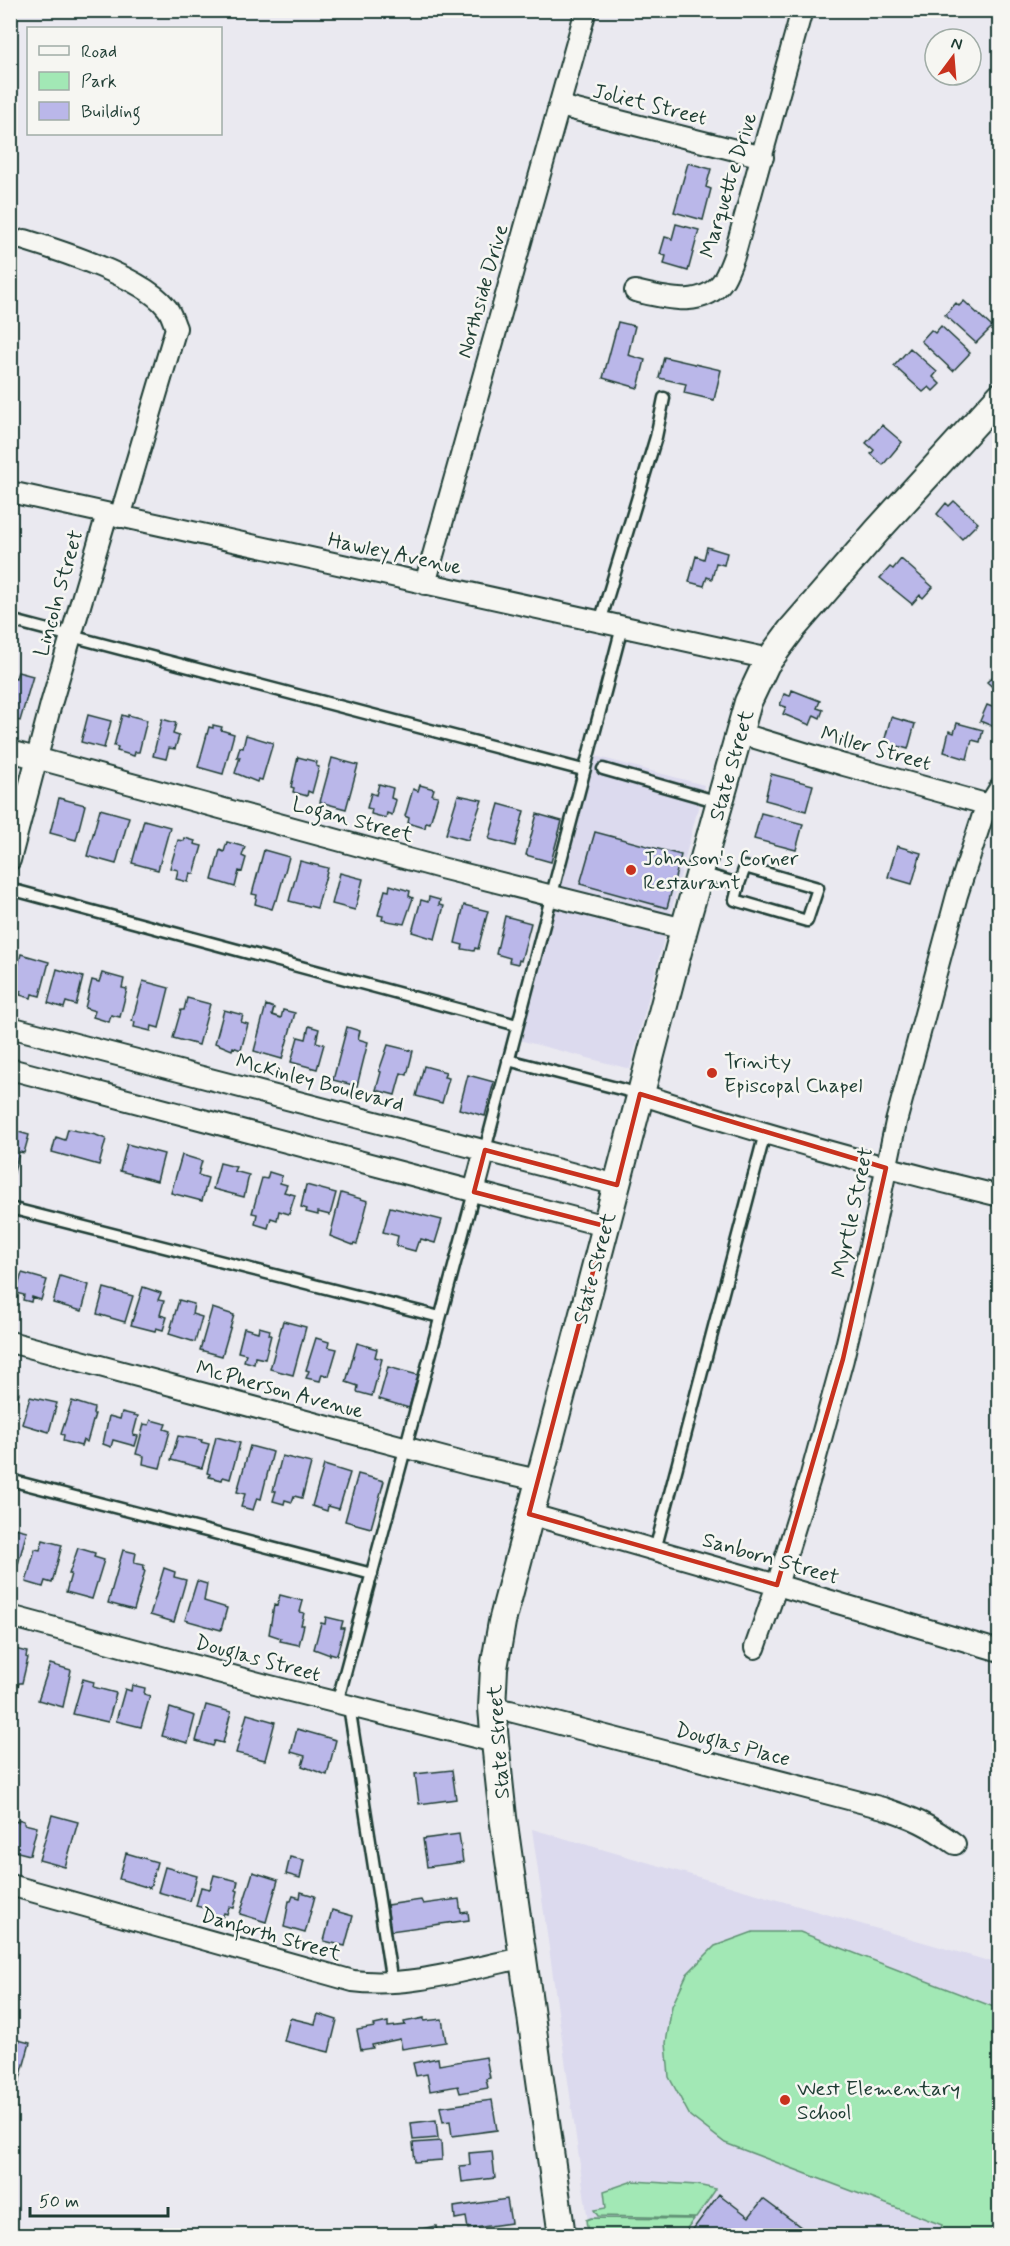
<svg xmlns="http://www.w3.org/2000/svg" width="1010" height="2246" font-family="Mynerve,sans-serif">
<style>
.built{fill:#dcdaee}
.green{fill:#a2e8b5;stroke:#609274;stroke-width:1.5}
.building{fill:#bab7e9;stroke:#1f3d34;stroke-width:1.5}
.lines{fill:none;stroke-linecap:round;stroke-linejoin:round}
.service-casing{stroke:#1f3d34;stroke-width:15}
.minor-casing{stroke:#1f3d34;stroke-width:24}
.tertiary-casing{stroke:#1f3d34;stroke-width:30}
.service{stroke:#f6f6f2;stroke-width:10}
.minor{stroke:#f6f6f2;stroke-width:20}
.tertiary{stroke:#f6f6f2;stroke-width:26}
.marked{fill:none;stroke:#c8321e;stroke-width:4.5;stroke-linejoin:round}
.poi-dot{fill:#c8321e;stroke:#f6f6f2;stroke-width:2}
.labels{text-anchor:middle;stroke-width:5;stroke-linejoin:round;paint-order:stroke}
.street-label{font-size:21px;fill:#1f3d34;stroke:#f6f6f2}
.poi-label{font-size:21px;fill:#1f3d34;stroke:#f6f6f2;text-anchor:start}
</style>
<rect width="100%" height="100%" fill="#eae9f0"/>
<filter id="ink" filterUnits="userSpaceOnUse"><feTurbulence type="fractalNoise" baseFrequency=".0167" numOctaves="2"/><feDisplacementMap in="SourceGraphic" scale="12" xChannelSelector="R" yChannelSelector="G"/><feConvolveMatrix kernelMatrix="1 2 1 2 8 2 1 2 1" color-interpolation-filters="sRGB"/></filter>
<g filter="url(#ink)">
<path class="built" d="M595 756 704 785 630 1069 519 1040Z
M532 1829 999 1964V2235H590Z"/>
<path class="green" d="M753 1932H800L999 2009V2235H939L942 2225 725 2143 690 2116 669 2077 666 2043 672 2006 687 1974 715 1946Z
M633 2181 697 2185 716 2189 696 2218 598 2216 594 2210 606 2208 604 2191Z
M591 2218 684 2219H694L682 2235H588L586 2220Z"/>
<path class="building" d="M688 163 711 169 706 187 711 189 703 220 674 212Z
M676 224 699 230 688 271 664 264 666 256 660 254 665 237 672 239Z
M964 301 992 327 976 343 945 315 956 303 959 306Z
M618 322 635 326 628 355 645 360 638 388 603 378Z
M941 326 970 353 953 371 921 341 931 330 935 333Z
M910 348 937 372 933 377 940 384 933 391 929 387 923 392 894 366Z
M664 357 721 370 714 400 684 393 686 384 659 378Z
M882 425 902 442 883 465 871 454 874 450 866 443Z
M954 501 978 523 962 539 937 514 946 503 949 506Z
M707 547 727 553 724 565 716 563 712 579 707 577 704 586 689 582 696 556 704 559Z
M901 559 933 587 923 598 920 595 912 604 880 578 890 567 893 569Z
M1000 670V694L987 682Z
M18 672 33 676 20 721 10 719V676L16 678Z
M792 690 820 701 817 708 823 710 820 718 814 715 810 725 783 714 786 707 780 705 784 694 790 696Z
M987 705 1000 710V722L997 728 980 721Z
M88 715 111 721 104 748 81 742Z
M122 715 128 717V715L147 720 139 752H135L134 756 117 751 118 747 114 746Z
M891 717 915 724 908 749 884 742Z
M162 719 176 723 173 734 179 736 175 749 169 748 166 759 153 756Z
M957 723 983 730 980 742 972 740 967 759 944 752 949 731 954 733Z
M213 725 222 727 221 730 234 734 223 774 198 767 209 727 213 728Z
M246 735 273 743 262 780 258 779 257 782 235 773 240 757H237L240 747 243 748Z
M298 757 317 762 316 766 319 767 312 793 308 791 307 796 293 792 294 788 291 787Z
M332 758 358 765 346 809 320 802Z
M771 774 813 785 806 811 765 800Z
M379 784 393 788 391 798 396 800 392 815 387 813 386 818 371 814 372 809 367 808 371 793 376 795Z
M420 785 434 789 432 795 438 796 430 823 426 822 425 828 408 823 409 818 405 816 413 789 418 791Z
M458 795 482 800 468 840 446 834Z
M59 798 85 805 76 840 50 833Z
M499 804 524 811 515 846 489 839Z
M100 809 129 817 116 864 87 856Z
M761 813 803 824 796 850 754 839Z
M537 814 562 821 551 862 526 855Z
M144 820 170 827 158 870 132 863Z
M595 832 681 855 667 908 580 884Z
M185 838 195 841 194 844 202 846 194 874 190 873 188 882 176 879 178 870 170 868 178 840 184 841Z
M227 842 245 847 242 856 246 858 242 872 239 871 235 887 212 880 220 850 224 852Z
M897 846 921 853 912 884 888 877Z
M264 850 289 857 277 900H275L272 909 255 904 257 895 252 894Z
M300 861 328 868 317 908 289 901Z
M340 873 363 879 355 910 332 904Z
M390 885 410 891 409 896 413 898 404 924 382 920 383 916 378 915 385 890 389 891Z
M429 897 440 900 439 905 444 906 435 939 412 932 421 900 428 902Z
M464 905 488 911 478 949 475 948 474 951 462 949 463 945 455 943Z
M505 916 531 923 521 961 519 960 518 964 509 962 510 958 496 954Z
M21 954 49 962 40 996 32 994 31 998 20 995 21 991 10 988V968L17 970Z
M57 969 83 977 76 1005 66 1002 64 1008 48 1003Z
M102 973 124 979 122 988 127 989 120 1017 111 1015 109 1022 93 1017 95 1011 85 1008 92 980 99 982Z
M143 981 169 988 159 1028 152 1026 151 1031 134 1027 135 1022 132 1021Z
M187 998 210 1004 199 1045 173 1038 181 1010H184Z
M266 1005 274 1008 272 1015 281 1018 283 1010 295 1013 282 1059 254 1051Z
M224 1010 243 1015 241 1022 248 1024 241 1050 233 1047 232 1050 215 1043Z
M309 1026 319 1029 316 1042 324 1044 317 1069 291 1062 298 1037 306 1039Z
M347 1027 360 1031 358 1039 368 1042 357 1086 333 1080Z
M388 1045 413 1051 407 1075 401 1073 395 1095 376 1090 381 1072 379 1071Z
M424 1066 446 1072 444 1077 449 1078 442 1103 416 1096Z
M468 1075 494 1082 485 1116 459 1109Z
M68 1129 96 1135 106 1139 99 1165 52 1152 56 1137 65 1140Z
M15 1131 29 1135 24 1153 19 1152 13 1176 10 1175V1134L14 1135Z
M127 1144 164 1154 157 1181 120 1171Z
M182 1155 202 1161 198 1175 208 1178 202 1201 171 1193Z
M220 1163 236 1167 234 1171 249 1175 244 1197 213 1189Z
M269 1172 282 1176 280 1183 287 1185 284 1192 295 1195 289 1214 279 1211 277 1220 271 1218 268 1228 255 1224 257 1214 252 1213 262 1178 267 1179Z
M306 1185 336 1193 330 1215 318 1212V1215L306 1212 307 1209 301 1207Z
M341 1193 368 1201 357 1244 354 1243 353 1245 330 1236Z
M390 1207 442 1220 435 1243 421 1239 420 1242H418L415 1251 396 1246 398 1236 383 1232Z
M22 1273 47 1280 41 1300 32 1297 31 1302 23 1300 24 1295 16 1293Z
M60 1276 89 1285 82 1311 53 1303Z
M143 1287 161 1293 158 1300 164 1301 160 1315 167 1317 163 1330 156 1328 155 1331 131 1325Z
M104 1288 133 1296 125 1322 97 1314Z
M179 1300 194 1304 192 1314 202 1317 195 1342 169 1334Z
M212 1308 234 1315 222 1356 200 1350Z
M283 1321 306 1327 293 1375 270 1369Z
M259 1327 270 1330 269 1335H271L265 1359 255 1357 254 1364 244 1361 246 1354 238 1352 244 1328 258 1332Z
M316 1338 329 1342 328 1347 337 1349 329 1376 322 1374 320 1381 306 1378 309 1371 306 1370Z
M357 1343 377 1349 375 1357 382 1359 372 1396 357 1392 358 1386 346 1382Z
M388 1367 418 1375 409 1408 379 1399Z
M10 1390 19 1393 13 1414H10Z
M30 1397 57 1403 49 1432 22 1424Z
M72 1401 94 1408 93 1414H95L87 1442 83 1440 81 1446 63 1441 64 1435 61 1434Z
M122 1412 138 1416 133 1435 138 1436 135 1446 113 1440 111 1447 103 1444 109 1416 120 1419Z
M151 1420 166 1424 164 1429 170 1431 160 1468 143 1464 144 1456 136 1454 144 1424 149 1425Z
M178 1436 202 1440 201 1442 209 1444 202 1468 171 1460Z
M216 1437 240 1443 230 1479 223 1477 222 1480 209 1477 210 1474 207 1473Z
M250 1446 273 1452 261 1499 257 1498 253 1510 241 1507 245 1494 237 1492Z
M282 1456 311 1463 302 1498 294 1496 292 1502 285 1500 284 1504 273 1501 276 1491H273Z
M324 1465 350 1473 339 1509 328 1506 327 1511 312 1506Z
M358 1474 384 1481 371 1528 345 1521Z
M11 1527 27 1531 14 1579 10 1578Z
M43 1540 62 1545 52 1583 45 1581 43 1587 26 1582 35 1549 40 1550Z
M78 1548 95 1553 94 1557 104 1560 92 1599 66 1592 71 1574H69Z
M123 1550 136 1553 134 1563 144 1565 143 1570 145 1571 134 1610 108 1603Z
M164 1568 175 1572 174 1577 186 1580 174 1622 150 1615Z
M197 1581 207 1584 204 1601 227 1608 221 1630 185 1620Z
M280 1595 303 1601 300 1612 304 1613 301 1625H304L299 1645 280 1641 281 1638 269 1634 274 1605 277 1606Z
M326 1617 343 1621 341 1628H344L337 1655 330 1653V1655L314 1649 321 1623 325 1624Z
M11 1648 27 1652 26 1657 28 1658 22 1683H19L17 1689 10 1687Z
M50 1664 71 1670 63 1707 38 1700Z
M83 1679 94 1682 93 1687 116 1693 108 1722 73 1714Z
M132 1685 145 1688 144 1694 150 1696 141 1727 116 1721 125 1689 131 1691Z
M206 1705 231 1712 223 1743 215 1741 213 1746 196 1741Z
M170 1708 195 1716 188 1743 162 1736Z
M247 1714 275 1722 265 1760 236 1753Z
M297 1729 336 1740 327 1775 302 1766 305 1756 291 1752Z
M452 1770 456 1799 419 1804 415 1774Z
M52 1815 78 1822 65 1867 39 1860Z
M18 1819 24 1821V1824L37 1827 30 1855 10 1850 12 1842H10V1820L18 1822Z
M459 1834 463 1862 427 1867 423 1839Z
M126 1853 157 1862 150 1888 119 1879Z
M290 1857 304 1860 300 1878 286 1874Z
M165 1867 197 1876 190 1901 158 1892Z
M253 1872 278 1880 266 1922 240 1914Z
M214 1875 238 1881 236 1890 238 1891 234 1908 229 1907 227 1914 224 1913 222 1918 207 1914 208 1909 196 1906 201 1887 210 1889Z
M301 1892 315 1896 305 1933 284 1927 289 1901H291L293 1896 300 1898Z
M459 1899 461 1913 468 1912 469 1920 391 1931 387 1905 421 1900 423 1904Z
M332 1910 353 1916 345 1946 324 1941Z
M318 2014 337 2020 329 2052 284 2041 290 2018 315 2024Z
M424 2018V2021L442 2019 446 2042 402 2049 400 2039 372 2045 373 2048 361 2050 357 2030 375 2027 374 2025 388 2022V2027L405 2025 404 2022Z
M10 2038 30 2043 16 2093 10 2091Z
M486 2057 490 2078 486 2079 488 2088 460 2093 458 2086 430 2091 427 2074 416 2076 413 2063 438 2058 439 2065Z
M492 2100 497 2130 452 2136 450 2121 443 2122 440 2107Z
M436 2120 438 2138 413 2140 411 2123Z
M441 2141 442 2160 415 2162 413 2143Z
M492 2151 495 2178 462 2182 460 2166 470 2165 469 2153Z
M719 2194 749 2217 763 2199 806 2231 802 2236H688Z
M507 2199 511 2223 468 2229 466 2217 455 2219 454 2207Z
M436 2226 438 2236H417L416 2230Z"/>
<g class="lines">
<defs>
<path id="service" d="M10 620 583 770
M600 622 656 437 664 398
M603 769 719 802
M700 873 739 884 745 867 818 888 807 921 735 900 739 884
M10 889 517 1025
M508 1060 640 1094
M485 1150 622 627
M10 1208 440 1317
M10 1480 372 1574
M655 1550 765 1133
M337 1703 474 1192
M349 1706 392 1983"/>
<path id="minor" d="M560 106 763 157
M25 240C61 251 144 278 166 307 171 312 173 321 176 328L120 517
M635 291C665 298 704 310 724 279 728 272 731 264 734 256L802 10
M10 492 770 659
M425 584 586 10
M739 733 844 765 1000 808
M10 751 441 868 684 929
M10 860 51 704 107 514
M10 1027 617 1185
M10 1069 605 1226
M640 1094C759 1133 878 1167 1000 1196
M474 1192 485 1150
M10 1342 471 1465 538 1480
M529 1514 777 1585 1000 1651
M10 1616 270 1686 495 1742
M755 1648 777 1585 811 1475 843 1359 870 1246 896 1122 957 895 983 815 1000 788
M492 1708 510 1711 883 1808C912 1817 931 1826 955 1844
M10 1885 353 1981C409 1988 467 1969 522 1958"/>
<path id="tertiary" d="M562 2236 503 1817 495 1742 492 1708 494 1668 502 1622 684 929 748 702 766 664 792 629 877 531 1000 396"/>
</defs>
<use href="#service" class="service-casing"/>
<use href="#minor" class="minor-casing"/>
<use href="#tertiary" class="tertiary-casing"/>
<use href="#service" class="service"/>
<use href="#minor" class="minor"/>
<use href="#tertiary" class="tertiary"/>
</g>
</g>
<path class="marked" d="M640 1094 886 1168 843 1359 777 1585 529 1514 605 1226 474 1192 485 1150 617 1185Z"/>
<g class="poi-dot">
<circle cx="631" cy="870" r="6"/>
<circle cx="712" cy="1073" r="6"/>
<circle cx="785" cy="2100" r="6"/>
</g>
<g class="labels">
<g class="street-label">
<text transform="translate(650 104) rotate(14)" y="7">Joliet Street</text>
<text transform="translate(728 185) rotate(-73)" y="7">Marquette Drive</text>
<text transform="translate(482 291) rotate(-74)" y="7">Northside Drive</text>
<text transform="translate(395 553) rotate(12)" y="7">Hawley Avenue</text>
<text transform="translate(58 593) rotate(-74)" y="7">Lincoln Street</text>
<text transform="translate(876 748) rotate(16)" y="7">Miller Street</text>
<text transform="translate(731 765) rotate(-74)" y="7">State Street</text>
<text transform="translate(353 819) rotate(15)" y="7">Logan Street</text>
<text transform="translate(320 1082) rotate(15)" y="7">McKinley Boulevard</text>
<text transform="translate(852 1212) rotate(-78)" y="7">Myrtle Street</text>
<text transform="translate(594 1268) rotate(-75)" y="7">State Street</text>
<text transform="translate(280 1389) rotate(15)" y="7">McPherson Avenue</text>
<text transform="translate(771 1558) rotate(16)" y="7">Sanborn Street</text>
<text transform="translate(258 1658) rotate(15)" y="7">Douglas Street</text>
<text transform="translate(498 1742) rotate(-94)" y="7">State Street</text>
<text transform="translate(733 1744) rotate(15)" y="7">Douglas Place</text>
<text transform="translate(271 1934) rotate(16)" y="7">Danforth Street</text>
</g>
<g class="poi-label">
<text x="643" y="865">Johnson's Corner<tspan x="643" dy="24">Restaurant</tspan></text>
<text x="724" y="1068">Trinity<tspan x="724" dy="24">Episcopal Chapel</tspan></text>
<text x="797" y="2095">West Elementary<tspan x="797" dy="24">School</tspan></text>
</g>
</g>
<rect width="1010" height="2246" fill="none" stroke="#f6f6f2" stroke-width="36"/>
<rect x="18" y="18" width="974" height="2210" fill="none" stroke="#1f3d34" stroke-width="2" filter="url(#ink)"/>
<rect x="27" y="27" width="195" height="108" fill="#f6f6f2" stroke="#a0aca6" stroke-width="1.5"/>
<rect x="39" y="46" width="30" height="9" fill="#f6f6f2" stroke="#a0aca6" stroke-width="1.5"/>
<text x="81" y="57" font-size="18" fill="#1f3d34">Road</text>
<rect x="39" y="72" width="30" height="18" fill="#a2e8b5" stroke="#a0aca6" stroke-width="1.5"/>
<text x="81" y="87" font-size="18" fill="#1f3d34">Park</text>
<rect x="39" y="102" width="30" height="18" fill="#bab7e9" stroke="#a0aca6" stroke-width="1.5"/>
<text x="81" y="117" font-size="18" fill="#1f3d34">Building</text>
<g transform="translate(953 57) rotate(16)"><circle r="28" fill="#f6f6f2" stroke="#a0aca6" stroke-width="1.5"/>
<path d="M0-4.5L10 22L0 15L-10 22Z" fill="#c8321e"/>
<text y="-9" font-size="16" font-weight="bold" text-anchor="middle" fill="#1f3d34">N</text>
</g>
<path d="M30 2207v9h138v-9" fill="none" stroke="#1f3d34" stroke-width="3"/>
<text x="39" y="2207" font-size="18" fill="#1f3d34" stroke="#f6f6f2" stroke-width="4.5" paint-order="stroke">50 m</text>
</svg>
